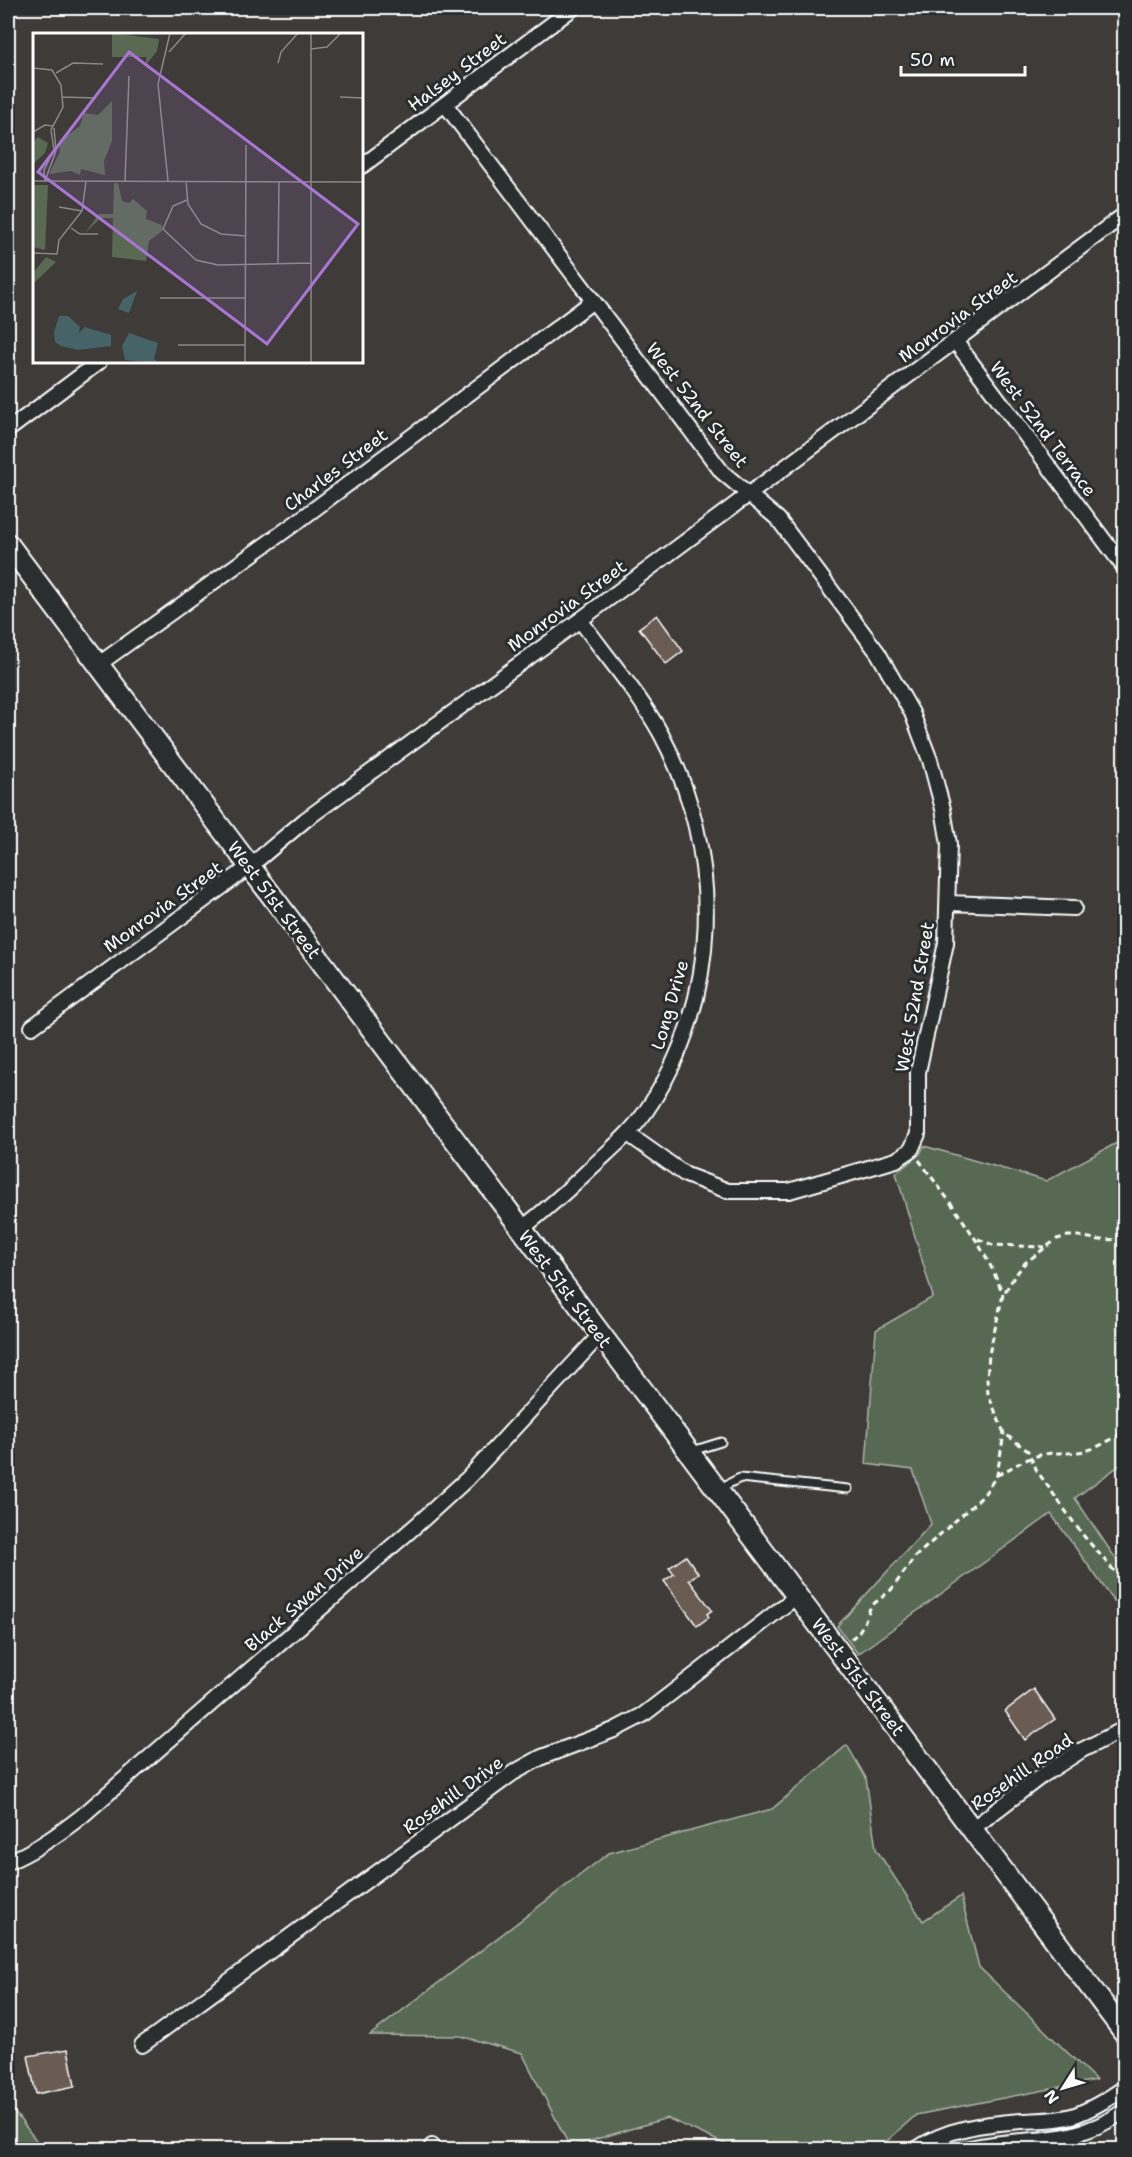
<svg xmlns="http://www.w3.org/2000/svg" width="1132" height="2157" font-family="'Shantell Sans',sans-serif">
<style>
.green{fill:#596952;stroke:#acb4a8;stroke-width:1.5}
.building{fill:#6b5b52;stroke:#fff;stroke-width:1.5}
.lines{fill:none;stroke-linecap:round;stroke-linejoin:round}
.lane-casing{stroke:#fff;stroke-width:11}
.street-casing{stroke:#fff;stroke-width:18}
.secondary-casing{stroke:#fff;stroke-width:24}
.path{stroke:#fff;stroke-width:3;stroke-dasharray:6 4.5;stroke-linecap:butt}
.lane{stroke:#2a2d2e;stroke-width:7}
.street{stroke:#2a2d2e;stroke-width:14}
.secondary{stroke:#2a2d2e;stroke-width:20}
.labels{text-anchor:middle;stroke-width:6;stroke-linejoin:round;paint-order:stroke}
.street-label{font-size:18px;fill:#fff;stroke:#2a2d2e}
.inset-road{fill:none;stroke:#8b8988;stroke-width:1.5}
.view{fill:#a976d5;fill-opacity:0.15;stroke:#a976d5;stroke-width:3}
.inset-edge{fill:none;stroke:#fff;stroke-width:3}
</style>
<rect width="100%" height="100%" fill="#3e3b39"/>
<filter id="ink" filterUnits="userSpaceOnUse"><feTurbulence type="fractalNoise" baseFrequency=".0167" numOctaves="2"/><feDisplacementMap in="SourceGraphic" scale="12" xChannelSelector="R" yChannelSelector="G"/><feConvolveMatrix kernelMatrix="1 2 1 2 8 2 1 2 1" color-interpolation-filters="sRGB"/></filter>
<g filter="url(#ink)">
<path class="green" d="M1124 1139V1462L1075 1498 1124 1571V1602L1114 1601 1051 1514 858 1654 837 1626 931 1524 913 1470 866 1464 876 1330 933 1297 896 1173 920 1154 924 1146 1046 1181Z
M847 1745 866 1778 876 1849 923 1921 961 1896 979 1967 1096 2080 916 2115 878 2149H736L667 2118 570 2147 522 2053 460 2036 370 2035 609 1853 772 1809Z
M8 2103V2104L43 2149H8Z"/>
<path class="building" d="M657 615 683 651 666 664 639 628Z
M686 1556 698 1573 689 1580 712 1610 707 1614 709 1617 697 1626 664 1581 674 1574 669 1568Z
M1034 1689 1055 1719 1025 1740 1005 1711Z
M68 2049 75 2086 36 2094 28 2056Z"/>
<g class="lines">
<defs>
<path id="lane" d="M692 1451 721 1442
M720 1488 740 1478 848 1489"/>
<path id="street" d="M445 104 722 472 778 519 878 653 912 713 930 760 943 809 949 844 946 943 918 1072V1134L911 1150 896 1160 789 1191H728L686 1175 628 1134
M362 166 573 8
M955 341 1124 567
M8 430 99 362
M99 664 297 522 593 301
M949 903 1074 908
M32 1027 249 867 305 820 580 620 1124 215
M520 1230C546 1210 569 1189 592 1167 611 1149 631 1133 646 1111 722 1001 724 851 661 734 639 694 607 657 580 620
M972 1829 1040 1777 1082 1750 1124 1729
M8 1862C35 1851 59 1834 82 1816L420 1522 467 1479 600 1335
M142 2045 513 1773 542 1757 614 1730 643 1715 797 1596
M432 2146 434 2150
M915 2150C947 2128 983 2124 1021 2121 1038 2120 1055 2121 1072 2116 1091 2110 1108 2099 1124 2088
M962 2150C1022 2134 1069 2150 1124 2111"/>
<path id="secondary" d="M8 544 1124 2032"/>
</defs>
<use href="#lane" class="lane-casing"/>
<use href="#street" class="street-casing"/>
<use href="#secondary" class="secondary-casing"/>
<path class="path" d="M919 1160C950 1203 985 1244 1003 1295
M978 1239 993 1245 1045 1247
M1124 1239 1100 1240 1079 1236H1068L1057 1239 1025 1263 1014 1277 1003 1295 989 1354 987 1379 988 1394 1004 1433 1028 1451 1037 1471 1082 1534 1124 1582
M998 1475C1013 1467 1027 1457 1045 1454 1055 1452 1067 1454 1077 1452 1094 1451 1110 1440 1124 1432
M851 1639 858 1633 863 1625 871 1606 891 1590 915 1557 983 1496 997 1475 1004 1433"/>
<use href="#lane" class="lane"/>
<use href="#street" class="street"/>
<use href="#secondary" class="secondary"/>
</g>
</g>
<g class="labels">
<g class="street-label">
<text transform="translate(457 72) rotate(-37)" y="6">Halsey Street</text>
<text transform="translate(958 317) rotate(-36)" y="6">Monrovia Street</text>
<text transform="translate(697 405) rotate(52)" y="6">West 52nd Street</text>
<text transform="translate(1043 429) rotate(53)" y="6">West 52nd Terrace</text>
<text transform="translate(336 470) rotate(-37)" y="6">Charles Street</text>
<text transform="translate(567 606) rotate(-36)" y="6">Monrovia Street</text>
<text transform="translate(274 900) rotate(53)" y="6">West 51st Street</text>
<text transform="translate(163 907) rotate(-36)" y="6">Monrovia Street</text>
<text transform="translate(915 997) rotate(-80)" y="6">West 52nd Street</text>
<text transform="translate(670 1005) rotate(-74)" y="6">Long Drive</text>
<text transform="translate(565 1289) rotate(53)" y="6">West 51st Street</text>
<text transform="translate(304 1599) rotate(-41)" y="6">Black Swan Drive</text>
<text transform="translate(858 1677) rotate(53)" y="6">West 51st Street</text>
<text transform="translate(1022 1772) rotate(-35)" y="6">Rosehill Road</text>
<text transform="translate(453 1795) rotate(-36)" y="6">Rosehill Drive</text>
</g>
</g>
<g transform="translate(33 33)">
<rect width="330" height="330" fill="#3e3b39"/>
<path d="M79 0 126 6 124 18 113 32V24H79ZM79 68V108L71 128 72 142 48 136 47 142 38 138 16 141 27 119 26 109 47 93 51 80 65 82ZM5 104 15 110 12 120 0 131V109ZM81 150H85L89 168 96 170 100 166 114 178 113 186 129 192V198L116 208 113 228 79 224 80 185H68L52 200 66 181H80ZM0 152H15L12 217 0 214ZM13 224 23 229 0 251V240Z" fill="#596952"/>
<path d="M104 258 96 280 85 276 90 266ZM26 283H35L47 294 46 300 52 294 78 302V313L45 317 28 313 22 309 21 299ZM96 300 125 310 121 326 125 330 92 327 89 313Z" fill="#466468"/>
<path class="inset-road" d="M278 16 294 14 308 0M136 19 153 0M245 30 248 19 265 0M0 35 19 37 28 52 30 74 18 97 21 117 11 137 12 148M23 40 40 30 70 31M29 64 63 65M307 64 330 65M0 99 12 92 20 93M0 148 330 149M12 148 23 118 21 95M92 148 96 43M135 148 125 51 137 0M153 148 155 171 168 191 188 201 213 203M154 167 140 173 130 196 163 227 185 232 278 230M26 174 49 178M38 195 47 201H65M0 220 24 221 26 207 49 178 53 148M245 230 246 149M127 265H212M145 312H212M212 330 213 112M278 330V0"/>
<path class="view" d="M96 19 325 191 234 311 5 139Z"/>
<rect width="330" height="330" class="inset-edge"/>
</g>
<rect width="1132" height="2157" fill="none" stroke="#2a2d2e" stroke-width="30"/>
<rect x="15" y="15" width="1102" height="2127" fill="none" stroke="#fff" stroke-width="2" filter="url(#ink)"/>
<g transform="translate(1063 2088) rotate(233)" stroke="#2a2d2e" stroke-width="4.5" paint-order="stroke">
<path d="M0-4.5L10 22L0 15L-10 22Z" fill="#ffffff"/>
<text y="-9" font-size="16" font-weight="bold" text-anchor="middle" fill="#ffffff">N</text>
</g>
<path d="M901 66v9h124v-9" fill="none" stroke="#ffffff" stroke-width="3"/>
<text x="910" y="66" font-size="18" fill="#ffffff" stroke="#2a2d2e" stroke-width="4.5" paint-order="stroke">50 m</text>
</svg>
